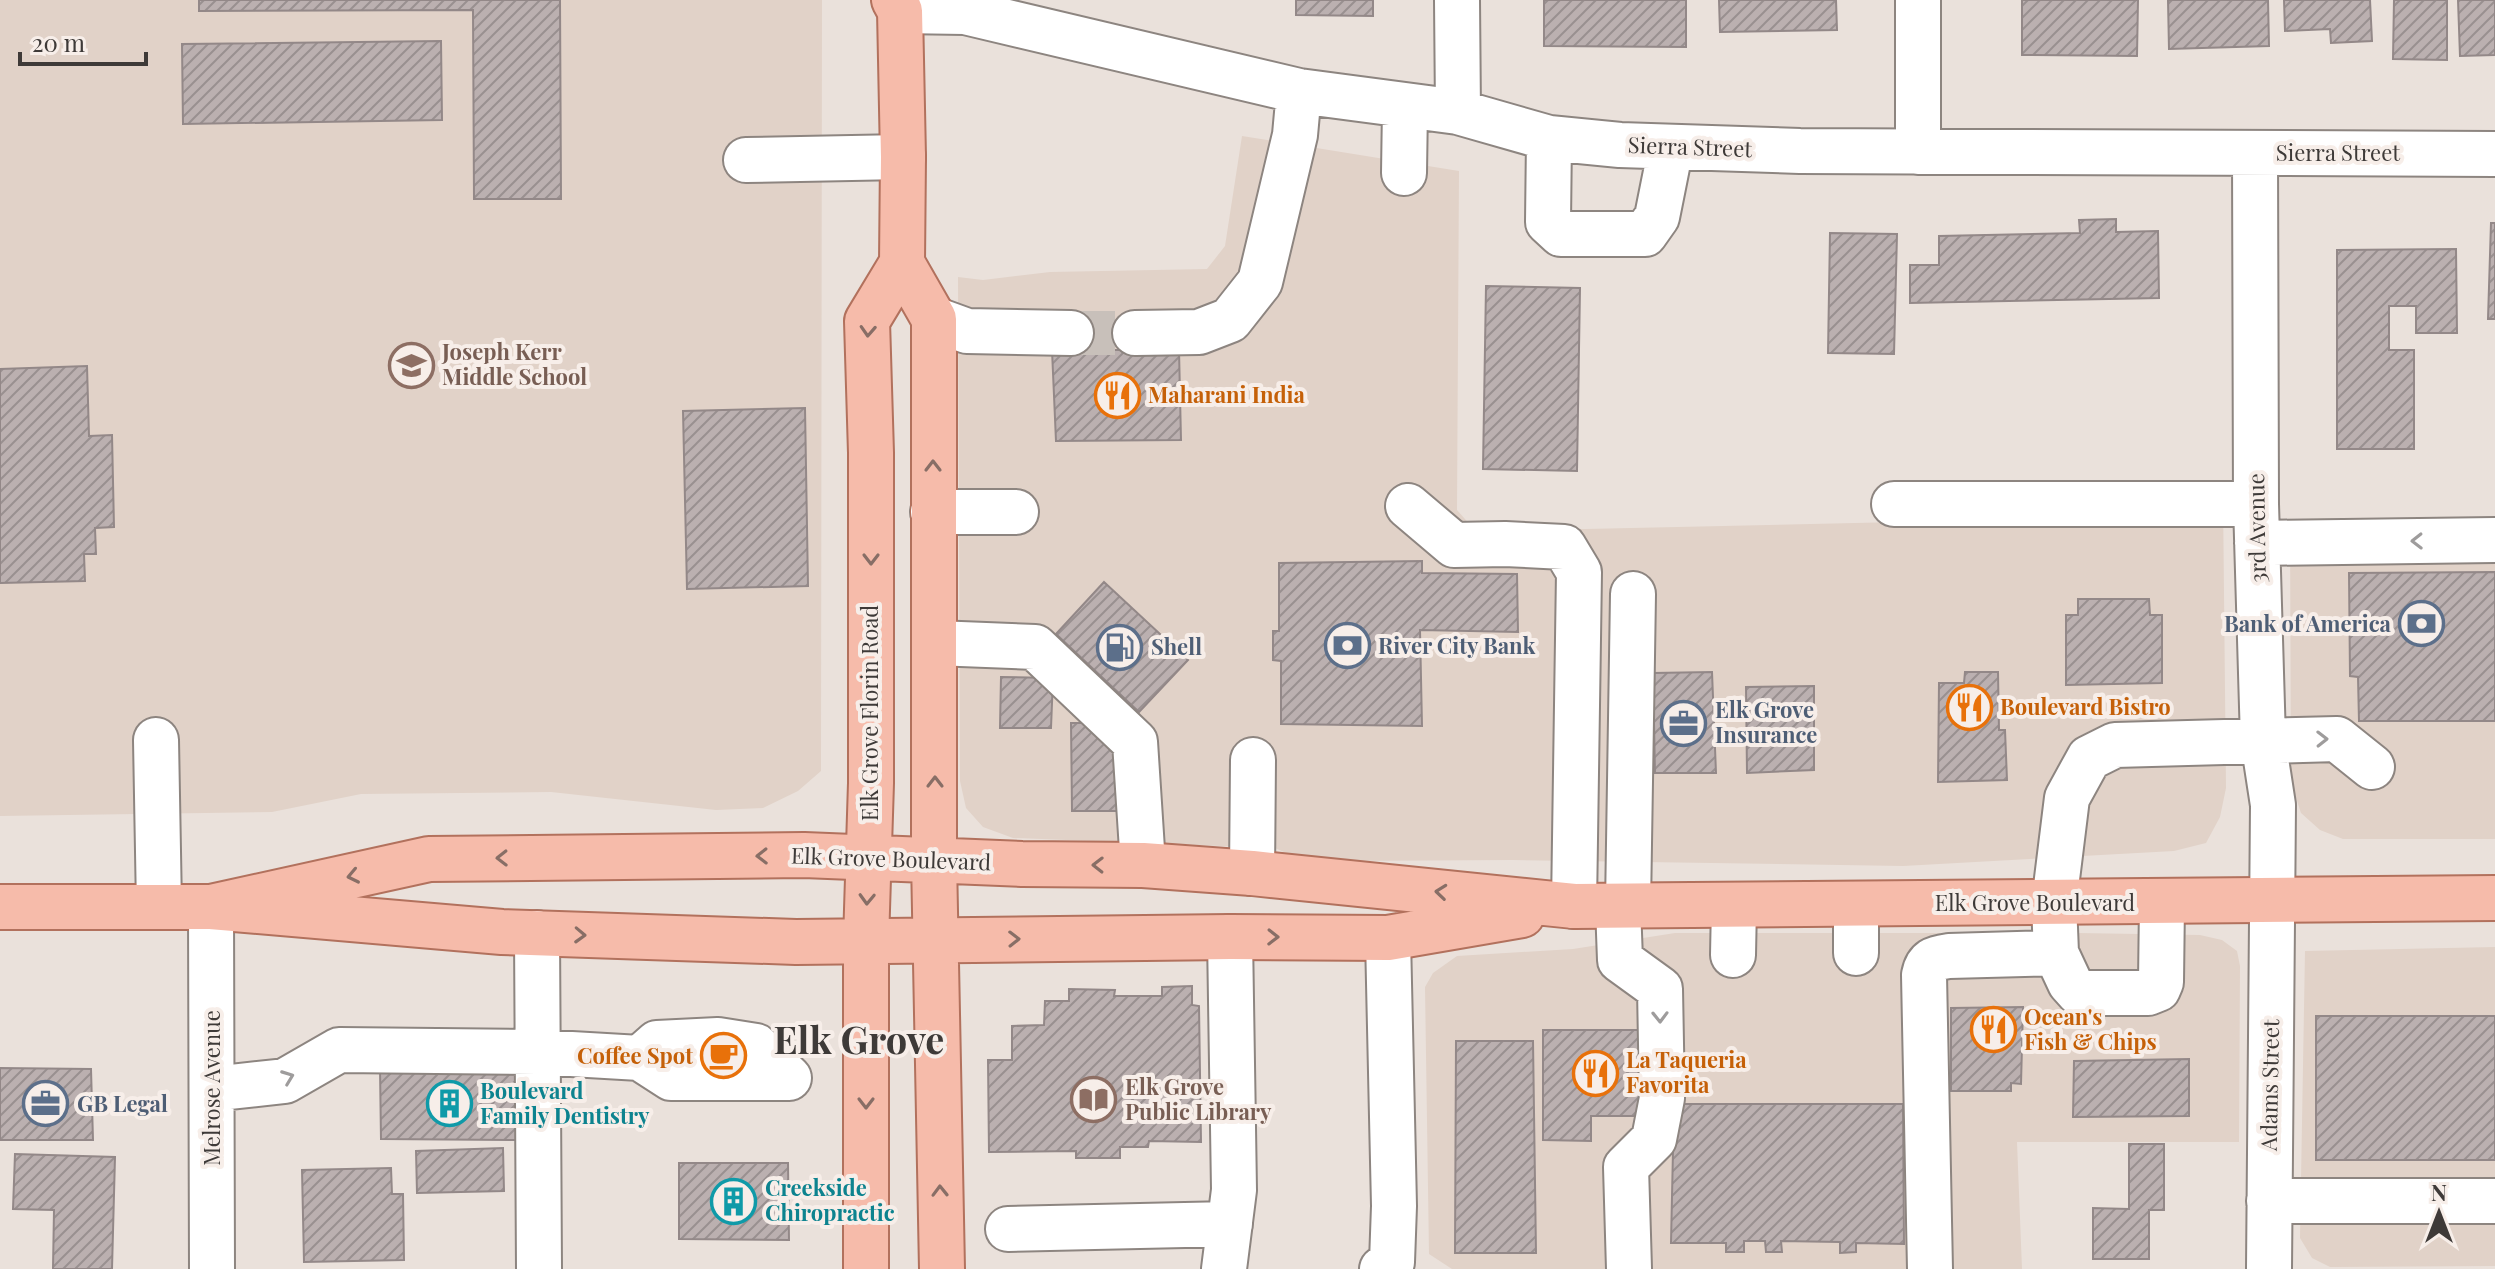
<svg xmlns="http://www.w3.org/2000/svg" width="2495" height="1269" font-family="'Playfair Display',serif">
<style>
.built{fill:#e1d2c8}
.building{fill:url(#building-hatch);stroke:#938888;stroke-width:2}
.lines{fill:none;stroke-linecap:round;stroke-linejoin:round}
.minor-tunnel{stroke:#c8c0ba;stroke-width:44;stroke-dasharray:44 22;stroke-linecap:butt}
.minor-casing{stroke:#8d8580;stroke-width:48}
.major-casing{stroke:#b2715d;stroke-width:48}
.minor{stroke:#fff;stroke-width:44}
.major{stroke:#f6bbaa;stroke-width:44}
.oneway{stroke:#886e66}
.oneway2{stroke:#9e9c9c}
.labels{text-anchor:middle;stroke-width:8;stroke-linejoin:round;paint-order:stroke}
.street-label{font-size:22px;fill:#3e3a38;stroke:#f7eee9}
.education-label{font-size:22px;font-weight:bold;fill:#785e54;stroke:#f7eee9;text-anchor:start}
.food-label{font-size:22px;font-weight:bold;fill:#c56008;stroke:#f7eee9;text-anchor:start}
.service-label{font-size:22px;font-weight:bold;fill:#4e5e75;stroke:#f7eee9;text-anchor:start}
.culture-label{font-size:22px;font-weight:bold;fill:#0d838f;stroke:#f7eee9;text-anchor:start}
.town-label{font-size:38px;font-weight:bold;fill:#3e3a38;stroke:#f7eee9}
</style>
<defs>
<pattern id="building-hatch" width="6" height="6" patternUnits="userSpaceOnUse" patternTransform="scale(2)"><rect width="6" height="6" fill="#bbb0b0"/><path d="M-1 1l2-2M0 6l6-6M5 7l2-2" fill="none" stroke="#999090"/></pattern>
</defs>
<rect width="100%" height="100%" fill="#eae1db"/>
<path class="built" d="M0 0H822L821 771 798 791 763 808 716 810 551 792 361 794 272 812 0 816Z
M1242 136 1459 171 1457 510 1472 527 1585 529 1899 522 2223 496 2226 788 2220 817 2206 843 2174 851 1903 866 1512 860 1334 861 1295 857 1275 848 1013 838 983 827 966 808 960 781 958 277 983 280 1050 272 1207 269 1225 246Z
M2495 518V839H2343L2320 830 2301 813 2291 782 2290 519Z
M1675 933H2078L2200 935 2222 940 2237 951 2240 966 2239 1142H2017L2022 1269H1452L1429 1254 1425 987 1433 973 1457 956 1573 949Z
M2495 947V1266L2330 1267 2312 1258 2300 1238 2305 951Z"/>
<path class="building" d="M199 0H560L561 199H474L473 10 199 11Z
M1296 0H1373V16L1296 15Z
M1544 0H1686V47L1544 46Z
M1719 0H1836L1837 30 1720 32Z
M2022 0H2138L2137 56 2022 55Z
M2168 0H2268L2269 46 2169 49Z
M2284 0H2370L2372 41 2331 43 2330 29 2285 31Z
M2394 0H2447V60L2393 59Z
M2458 0H2495V55L2460 56Z
M441 41 442 120 183 124 182 44Z
M2116 219V232L2158 231 2159 298 1910 303V265H1939V236L2080 233 2079 220Z
M2491 223H2495V319H2488Z
M1830 233 1897 234 1894 354 1828 353Z
M2456 249 2457 333H2416V306H2389V350H2414V449H2337V250Z
M1486 286 1580 288 1577 471 1483 469Z
M1052 350H1179L1181 440 1056 441Z
M87 366 89 436 112 435 114 527 95 528 96 554H84L85 581 0 583V369Z
M805 408 808 586 687 589 683 411Z
M1422 561V573L1517 574 1518 632 1420 630 1422 726 1281 724V661L1273 660V631H1279V563Z
M2495 572V721H2359L2358 677 2350 676 2349 573Z
M1104 582 1188 660 1139 712 1056 634Z
M2078 599H2149L2150 615H2162V683L2066 685V615H2078Z
M1712 672 1716 773H1655L1653 673Z
M1965 672H1998L1999 730H2005L2007 780 1938 782 1939 683H1964Z
M1001 677 1053 678 1051 728H1000Z
M1814 686V770L1747 773 1746 687Z
M1071 723H1122L1123 811H1072Z
M1192 986V1005L1199 1006 1201 1142 1149 1141 1148 1147H1120V1158H1076V1151L989 1152 988 1060H1012V1026L1044 1025 1045 1001H1069V989L1115 990 1114 996H1162V987Z
M2023 1007 2021 1084 2011 1083V1091H1951V1008Z
M2316 1016H2495V1160H2316Z
M1543 1030H1646L1647 1116H1591V1141L1543 1140Z
M1456 1041H1533L1536 1253H1455Z
M2189 1059V1116L2073 1117 2074 1061Z
M0 1068 91 1069 93 1140H0Z
M380 1068 516 1070 519 1140 381 1139Z
M1674 1104H1903L1904 1244 1856 1243V1252L1840 1253V1242L1781 1241 1782 1252H1766L1765 1241H1744V1252H1726V1243H1671Z
M2129 1144H2164V1210H2149V1259H2093V1208L2129 1209Z
M503 1148 504 1191 417 1193 416 1151Z
M15 1154 115 1157 112 1269H53L54 1210 13 1209Z
M679 1163H788L789 1240 679 1239Z
M391 1168 392 1194H403L404 1260 304 1262 302 1170Z"/>
<g class="lines">
<path class="minor-tunnel" d="M1071 333H1135"/>
<defs>
<path id="minor" d="M1457 0 1458 112
M900 11 965 12 1299 91 1458 112 1549 138 1620 145 1800 151 2495 154
M1549 138 1548 222 1561 234H1645L1657 217 1671 147
M1918 152V0
M2255 153 2256 504 2263 740 2273 805 2269 1269
M746 160 903 157
M1404 173 1405 107
M934 319 967 331 1071 333
M1135 333 1199 332 1230 320 1260 282 1295 135 1299 91
M1894 504H2256
M1408 506 1454 545 1505 544 1564 547 1579 572 1574 906
M933 512H1016
M2257 543 2495 540
M935 643 1035 647 1135 742 1143 865
M156 740 159 907
M1252 873 1253 760
M1618 906 1620 960 1660 989 1662 1098 1654 1139 1626 1167 1629 1269
M1628 906 1633 594
M211 907 212 1269
M537 933 539 1269
M1856 953V904
M2056 953 2070 983 2079 993H2148L2158 989 2161 982 2162 902
M1733 955 1734 905
M640 1058 657 1043 718 1040 756 1046 789 1078
M212 1089 285 1081 339 1050 537 1052 640 1058 671 1078H789
M2269 1201H2495
M1008 1229 1230 1224
M1224 1269 1234 1190 1230 937
M1382 1269 1392 1262 1394 1206 1388 938
M1930 1269 1924 975C1927 960 1934 958 1949 956L2056 953 2054 903 2067 798 2089 758 2115 745 2337 739 2372 767"/>
<path id="major" d="M902 263 934 319V860L942 1269
M0 907H211L502 932 796 942 1230 937 1388 938 1522 915
M211 907 429 859 804 855 1022 864 1143 865 1252 873 1574 906 2495 898
M866 1269V941L871 783V453L867 321 902 263 903 157 900 11 894 0"/>
</defs>
<use href="#minor" class="minor-casing"/>
<use href="#major" class="major-casing"/>
<use href="#minor" class="minor"/>
<use href="#major" class="major"/>
</g>
<defs><path id="oneway-chevron" d="M-2-3.5L2.5 0L-2 3.5" fill="none" stroke-width="1.6" stroke-linecap="round" stroke-linejoin="round" transform="scale(2)"/></defs>
<g class="oneway">
<use href="#oneway-chevron" transform="translate(868 331) rotate(93)"/>
<use href="#oneway-chevron" transform="translate(933 466) rotate(-90)"/>
<use href="#oneway-chevron" transform="translate(871 559) rotate(90)"/>
<use href="#oneway-chevron" transform="translate(935 782) rotate(-90)"/>
<use href="#oneway-chevron" transform="translate(762 856) rotate(179)"/>
<use href="#oneway-chevron" transform="translate(502 858) rotate(179)"/>
<use href="#oneway-chevron" transform="translate(1098 865) rotate(-179)"/>
<use href="#oneway-chevron" transform="translate(353 876) rotate(168)"/>
<use href="#oneway-chevron" transform="translate(1441 892) rotate(-174)"/>
<use href="#oneway-chevron" transform="translate(867 899) rotate(92)"/>
<use href="#oneway-chevron" transform="translate(580 935) rotate(2)"/>
<use href="#oneway-chevron" transform="translate(1273 937) rotate(1)"/>
<use href="#oneway-chevron" transform="translate(1014 939) rotate(-1)"/>
<use href="#oneway-chevron" transform="translate(866 1103) rotate(90)"/>
<use href="#oneway-chevron" transform="translate(940 1191) rotate(-91)"/>
</g>
<g class="oneway2">
<use href="#oneway-chevron" transform="translate(2417 541) rotate(179)"/>
<use href="#oneway-chevron" transform="translate(2322 739) rotate(-1)"/>
<use href="#oneway-chevron" transform="translate(1660 1017) rotate(89)"/>
<use href="#oneway-chevron" transform="translate(288 1077) rotate(-21)"/>
</g>
<defs>
<symbol id="school-ring" viewBox="-11 -11 22 22"><circle r="9.5" fill="#f7eee9" stroke="#8d6e63" stroke-width="1.5"/><path d="M0-5L7-2L0 1L-7-2ZM-4 1L0 2.5L4 1V4Q0 6-4 4Z" fill="#8d6e63"/></symbol>
<symbol id="restaurant-ring" viewBox="-11 -11 22 22"><circle r="9.5" fill="#f7eee9" stroke="#e8710a" stroke-width="1.5"/><path d="M-5-6h1v4h1v-4h1v4h1v-4h1v5L-1.5 .5V6h-2V.5L-5-1ZM5-6V6H3V1.5H1.5Q1.5-4 5-6Z" fill="#e8710a"/></symbol>
<symbol id="bank-ring" viewBox="-11 -11 22 22"><circle r="9.5" fill="#f7eee9" stroke="#5c6f8a" stroke-width="1.5"/><path d="M-6-4H6V4H-6ZM0-2.3a2.3 2.3 0 1 0 0 4.6a2.3 2.3 0 1 0 0-4.6Z" fill="#5c6f8a"/></symbol>
<symbol id="fuel-ring" viewBox="-11 -11 22 22"><circle r="9.5" fill="#f7eee9" stroke="#5c6f8a" stroke-width="1.5"/><path d="M-5.5-6h7V0h2V4h1.3V-2.5L3-4.5l.8-.8L6-3V5H2.5V1h-1V6h-7ZM-4.2-4.7v3.2H.2V-4.7Z" fill="#5c6f8a"/></symbol>
<symbol id="office-ring" viewBox="-11 -11 22 22"><circle r="9.5" fill="#f7eee9" stroke="#5c6f8a" stroke-width="1.5"/><path d="M-6-3h4V-5.5h4V-3h4V5H-6ZM-1-4.5V-3h2v-1.5ZM-6 0V1H6V0Z" fill="#5c6f8a"/></symbol>
<symbol id="cafe-ring" viewBox="-11 -11 22 22"><circle r="9.5" fill="#f7eee9" stroke="#e8710a" stroke-width="1.5"/><path d="M-5.5-4.5H6V0H3Q3 3.5 0 3.5H-2.5Q-5.5 3.5-5.5 0ZM3-3.2v2h1.7v-2ZM-6 4.5H4V6H-6Z" fill="#e8710a"/></symbol>
<symbol id="library-ring" viewBox="-11 -11 22 22"><circle r="9.5" fill="#f7eee9" stroke="#8d6e63" stroke-width="1.5"/><path d="M-6-4Q-3-5.5-.7-3.5V5Q-3 3-6 4ZM6-4Q3-5.5 .7-3.5V5Q3 3 6 4Z" fill="#8d6e63"/></symbol>
<symbol id="building-ring" viewBox="-11 -11 22 22"><circle r="9.5" fill="#f7eee9" stroke="#0f9aa8" stroke-width="1.5"/><path d="M-4-6H4V6H1V3H-1V6H-4ZM-2.5-4.3h1.7v1.8h-1.7ZM.8-4.3h1.7v1.8H.8ZM-2.5-1h1.7V.8h-1.7ZM.8-1h1.7V.8H.8Z" fill="#0f9aa8"/></symbol>
</defs>
<g fill-rule="evenodd">
<use href="#school-ring" x="386" y="340" width="51" height="51"/>
<use href="#restaurant-ring" x="1092" y="370" width="51" height="51"/>
<use href="#bank-ring" x="2396" y="598" width="51" height="51"/>
<use href="#bank-ring" x="1322" y="620" width="51" height="51"/>
<use href="#fuel-ring" x="1094" y="622" width="51" height="51"/>
<use href="#restaurant-ring" x="1944" y="682" width="51" height="51"/>
<use href="#office-ring" x="1658" y="698" width="51" height="51"/>
<use href="#restaurant-ring" x="1968" y="1004" width="51" height="51"/>
<use href="#cafe-ring" x="698" y="1030" width="51" height="51"/>
<use href="#restaurant-ring" x="1570" y="1048" width="51" height="51"/>
<use href="#library-ring" x="1068" y="1074" width="51" height="51"/>
<use href="#office-ring" x="20" y="1078" width="51" height="51"/>
<use href="#building-ring" x="424" y="1078" width="51" height="51"/>
<use href="#building-ring" x="708" y="1176" width="51" height="51"/>
</g>
<g class="labels">
<g class="street-label">
<text transform="translate(1690 147) rotate(2)" y="8">Sierra Street</text>
<text x="2338" y="161">Sierra Street</text>
<text transform="translate(2257 528) rotate(-91)" y="8">3rd Avenue</text>
<text transform="translate(870 713) rotate(-90)" y="8">Elk Grove Florin Road</text>
<text transform="translate(891 859) rotate(2)" y="8">Elk Grove Boulevard</text>
<text x="2035" y="911">Elk Grove Boulevard</text>
<text transform="translate(2270 1085) rotate(-89)" y="8">Adams Street</text>
<text transform="translate(212 1088) rotate(-90)" y="8">Melrose Avenue</text>
</g>
<g class="education-label">
<text x="442" y="360">Joseph Kerr<tspan x="442" dy="25">Middle School</tspan></text>
<text x="1125" y="1095">Elk Grove<tspan x="1125" dy="25">Public Library</tspan></text>
</g>
<g class="food-label">
<text x="1148" y="403">Maharani India</text>
<text x="2000" y="715">Boulevard Bistro</text>
<text x="2024" y="1025">Ocean's<tspan x="2024" dy="25">Fish &amp; Chips</tspan></text>
<text x="693" y="1064" text-anchor="end">Coffee Spot</text>
<text x="1626" y="1068">La Taqueria<tspan x="1626" dy="25">Favorita</tspan></text>
</g>
<g class="service-label">
<text x="2391" y="632" text-anchor="end">Bank of America</text>
<text x="1378" y="654">River City Bank</text>
<text x="1151" y="655">Shell</text>
<text x="1715" y="718">Elk Grove<tspan x="1715" dy="25">Insurance</tspan></text>
<text x="77" y="1112">GB Legal</text>
</g>
<g class="culture-label">
<text x="480" y="1099">Boulevard<tspan x="480" dy="25">Family Dentistry</tspan></text>
<text x="765" y="1196">Creekside<tspan x="765" dy="25">Chiropractic</tspan></text>
</g>
<g class="town-label">
<text x="859" y="1054">Elk Grove</text>
</g>
</g>
<g transform="translate(2439 1213)" stroke="#f7eee9" stroke-width="6" paint-order="stroke">
<path d="M0-6L14 30L0 20L-14 30Z" fill="#3e3a38"/>
<text y="-12" font-size="22" font-weight="bold" text-anchor="middle" fill="#3e3a38">N</text>
</g>
<path d="M20 52v12h126v-12" fill="none" stroke="#3e3a38" stroke-width="4"/>
<text x="32" y="52" font-size="24" fill="#3e3a38" stroke="#f7eee9" stroke-width="6" paint-order="stroke">20 m</text>
</svg>
